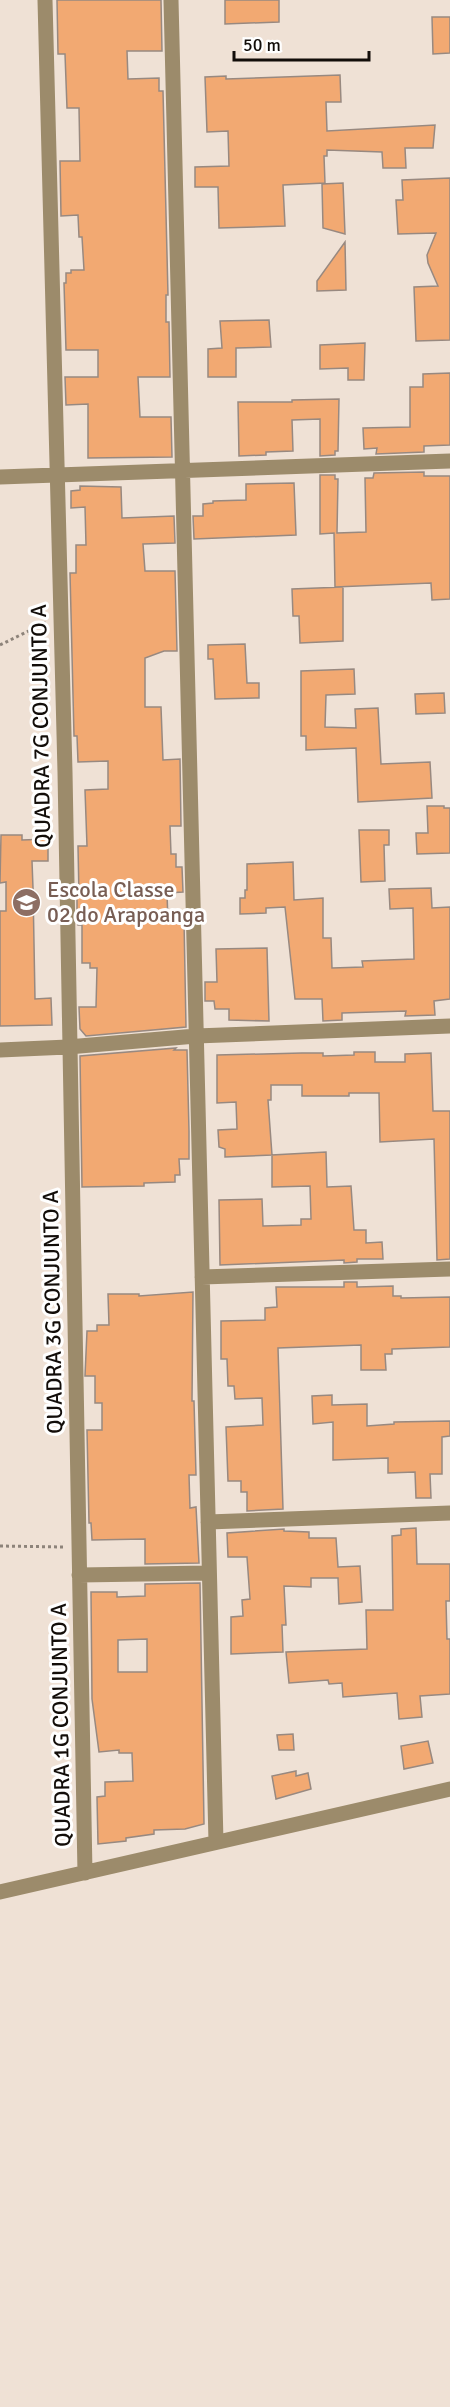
<svg xmlns="http://www.w3.org/2000/svg" width="450" height="2407" font-family="Signika,sans-serif">
<style>
.building{fill:#f2a972;stroke:#988980;stroke-width:1.5;fill-rule:evenodd}
.lines{fill:none;stroke-linecap:round;stroke-linejoin:round}
.path{stroke:#8d837a;stroke-width:3;stroke-dasharray:3 3;stroke-linecap:butt}
.minor{stroke:#9c8b6b;stroke-width:15}
.labels{text-anchor:middle;stroke-width:6;stroke-linejoin:round;paint-order:stroke}
.street-label{font-size:22px;fill:#120d09;stroke:#fff}
.education-label{font-size:22px;fill:#785e54;stroke:#fff;text-anchor:start}
</style>
<rect width="100%" height="100%" fill="#efe1d5"/>
<path class="building" d="M57 0H161L162 51H127L128 79 159 78V91H163L168 295H166V322H169L170 377H138L140 417H171L172 457 88 458V404L66 405 65 377H98V350H66L64 283H66V273H71V270H84L82 237H79L78 215 61 216 60 161H80L79 108H67L65 54H58Z
M225 0H279V22L225 24Z
M432 17H450V53L433 54Z
M340 75 341 102H326L327 131 435 125 433 148H405L406 168H383L382 152 327 150V156H324L325 183 283 185 285 226 219 228 218 187H195V167L229 166 228 131 207 132 205 77 226 76V79Z
M450 178V340L416 341 414 287 438 286 428 263 427 255 436 233 398 234 396 200H403L402 180Z
M343 183 345 234 323 228 322 184Z
M345 242 346 290 317 291V281Z
M269 320 271 347 236 348V377H208V349L222 348 220 321Z
M365 343 364 380H348V368L320 369V345Z
M450 373V445L424 446V452L376 454 377 448 364 449 363 428 410 427V387H423V374Z
M339 399 338 451H335V455L320 456V419L292 420 293 451 266 452V455L239 456 238 402H292V400Z
M424 472V476H450V599L432 600 431 583 335 587 334 533 320 534V475H335V479H338L337 533 366 532 365 478H373L374 473Z
M294 483 296 535 194 539 193 516H203V504L213 503V501L246 500V484Z
M80 486 121 487 122 518 174 516 175 543 143 544 145 571H175L177 651H164L145 658V707H161L163 760 180 759 181 826H170L171 854H176V867H182L183 892 167 893 168 922 184 921 186 1027 86 1036 80 1029 79 1007H96L97 968H90V963H82V925H78L77 911V897H79L78 846H87L85 790 108 789V761L78 762 77 736H74L70 573H76V545H86L85 507 71 508V491L80 490Z
M343 587V641L300 643 299 616H293L292 589Z
M245 644 247 683H259V698L215 699 213 659H208V645Z
M354 669 355 694 326 695 325 727 356 728 355 709 378 708 381 764 430 762 432 798 358 802 356 748 306 750V736H301V671Z
M444 693 445 713 416 714 415 694Z
M427 806H444V808H450V853L417 854 416 833H428Z
M359 830H389V845H384L385 881 361 882Z
M1 835H22V840L48 839V861H32L33 888 35 999 51 998 52 1025 0 1026V911H6V882L0 883Z
M293 862 294 900 323 898V938H331L332 968 363 967 362 961 414 959 413 908 390 909 389 889 431 888 432 908 450 907V999L434 1001 435 1015 405 1016 406 1011 342 1013V1020L323 1021 322 999H295L285 907 266 908V913L240 914V898H245V890H247V864Z
M267 948 269 1021 229 1020V1009H215L214 1001H205V982H217L216 949Z
M176 1048 174 1050H187L189 1131V1159H179L180 1175H175V1182L144 1183V1186L82 1187 80 1056Z
M354 1052H375V1062H405V1054L431 1053 433 1111H450V1259L437 1260 434 1139 380 1142 379 1093H349V1096H302V1085H271V1100H268L272 1155 225 1157V1149L219 1147 218 1130 237 1129 236 1102 217 1103V1055L302 1053H323V1056L354 1055Z
M326 1152 327 1187 351 1186 354 1230H366V1243L382 1242 383 1259H357V1262L344 1263V1260L220 1265 219 1200 262 1199 263 1226 301 1225V1219H311L310 1186 272 1187V1155Z
M344 1282H357V1287L393 1286V1296H401V1298L450 1297V1347L392 1349V1354H385L386 1370H361V1345L278 1348 283 1509 247 1511V1492H241V1481H228L226 1427 263 1425 262 1398 235 1399 234 1386H228L227 1359H221V1321L265 1320V1308L277 1307 276 1287H344Z
M193 1292 192 1401H194L196 1475H189L190 1508 196 1507 199 1563 145 1564V1539L92 1540 91 1523H89L87 1430H102V1403H95V1376H85L87 1331H97V1325H109L108 1294H139V1296Z
M332 1395V1405L367 1404V1426L394 1424V1422L450 1421V1436L442 1437V1474H430L431 1498H416L415 1472 388 1473V1458L333 1460V1422L313 1424 312 1396Z
M416 1528 417 1564H450V1601H446L447 1639H450V1694L420 1696 422 1717 399 1719 397 1693 343 1697 342 1683 329 1684 328 1680 289 1683 286 1652 367 1649 366 1610H393L392 1536 401 1535V1529Z
M284 1529V1531L309 1532V1538H336L338 1567 360 1566 362 1602 339 1604 338 1578H311V1587L284 1586 286 1625H282L283 1652 231 1654V1617L243 1616 242 1600 250 1599 247 1557H228L227 1533Z
M200 1583 204 1824 185 1829 154 1830V1834L126 1838V1841L98 1844 97 1797 105 1796V1782L133 1781 132 1753H119V1750L99 1752 92 1699 91 1592H117V1597L145 1596V1584ZM147 1639V1672H118V1640Z
M293 1734 294 1750H279L277 1735Z
M428 1741 433 1763 404 1769 401 1746Z
M296 1771V1776L308 1773 311 1789 276 1799 272 1776Z"/>
<g class="lines">
<path class="path" d="M0 645 47 622
M0 1546 64 1547"/>
<path class="minor" d="M45 0C52 257 60 514 65 772 71 1139 78 1506 85 1873
M171 0 216 1842
M0 477 450 461
M0 1050 68 1047 196 1036 450 1026
M202 1277 450 1269
M208 1522 450 1513
M79 1575 209 1573
M0 1892 450 1789"/>
</g>
<defs>
<symbol id="school-disc" viewBox="-11 -11 22 22"><circle r="9.5" fill="#8d6e63" stroke="#fff"/><path d="M0-5L7-2L0 1L-7-2ZM-4 1L0 2.5L4 1V4Q0 6-4 4Z" fill="#fff"/></symbol>
</defs>
<g fill-rule="evenodd">
<use href="#school-disc" x="10" y="886" width="33" height="33"/>
</g>
<g class="labels">
<g class="street-label">
<text transform="translate(40 726) rotate(-91)" y="8">QUADRA 7G CONJUNTO A</text>
<text transform="translate(52 1312) rotate(-91)" y="8">QUADRA 3G CONJUNTO A</text>
<text transform="translate(60 1725) rotate(-91)" y="8">QUADRA 1G CONJUNTO A</text>
</g>
<g class="education-label">
<text x="47" y="897">Escola Classe<tspan x="47" dy="25">02 do Arapoanga</tspan></text>
</g>
</g>
<path d="M234 51v9h135v-9" fill="none" stroke="#120d09" stroke-width="3"/>
<text x="243" y="51" font-size="18" fill="#120d09" stroke="#ffffff" stroke-width="4.5" paint-order="stroke">50 m</text>
</svg>
